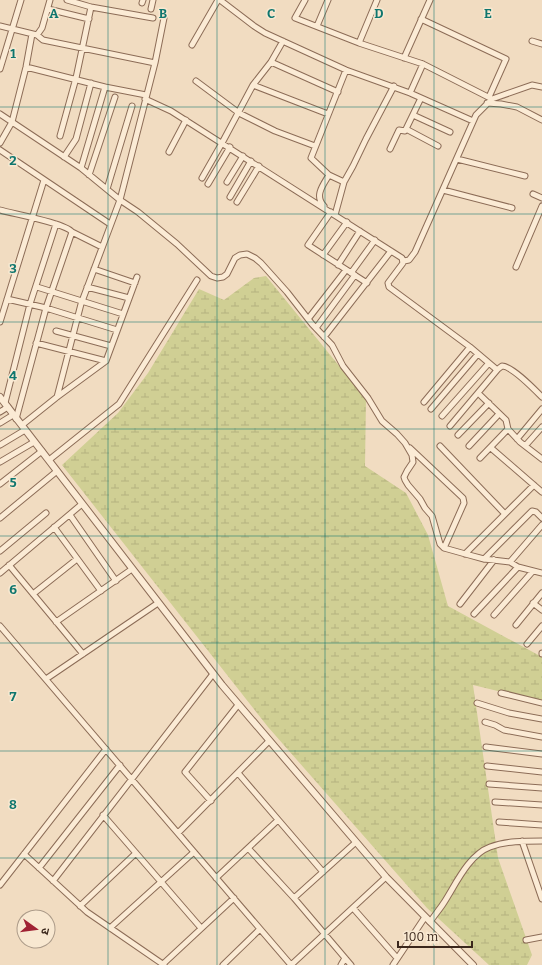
<svg xmlns="http://www.w3.org/2000/svg" width="542" height="965" font-family="Bitter,'Noto Sans Devanagari',serif">
<style>
.wetland{fill:url(#wetland-marsh)}
.lines{fill:none;stroke-linecap:round;stroke-linejoin:round}
.minor-casing{stroke:#8c6c57;stroke-width:7}
.tertiary-casing{stroke:#8c6c57;stroke-width:8}
.minor{stroke:#fbebd5;stroke-width:5}
.tertiary{stroke:#fbebd5;stroke-width:6}
.grid{fill:none;stroke:#0f766e;stroke-width:1;stroke-opacity:0.55}
.grid-label{font-size:13px;text-anchor:middle;font-weight:bold;fill:#0f766e;stroke:#f8e8d1;stroke-width:3;stroke-linejoin:round;paint-order:stroke}
</style>
<defs>
<pattern id="wetland-marsh" width="20" height="14" patternUnits="userSpaceOnUse"><rect width="20" height="14" fill="#d0cf94"/><path d="M1 5h8M5 5V1M11 12h8M15 12V8" fill="none" stroke="#b4b27f"/></pattern>
</defs>
<rect width="100%" height="100%" fill="#f1dcc1"/>
<path class="wetland" d="M266 276 366 399 365 466 406 493 428 535 448 606 542 657V702L473 685 498 858 532 955 527 965H489L427 908 268 727 62 465 118 413 148 373 199 289 224 300 254 278Z"/>
<g class="lines">
<defs>
<path id="minor" d="M67 0 91 7 153 18
M220 0 254 26 265 33 346 70 410 93 473 121
M305 0 295 18 359 43 423 64 492 99
M142 3 143 0
M48 9 89 19
M151 9 153 0
M421 19 506 59 489 97
M0 26 37 35 43 40 155 63 120 200 81 304 57 397
M317 26 328 0
M37 35 42 28 50 0
M283 41 271 62 338 92
M532 41 542 44
M359 43 377 0
M192 45 218 0
M404 58 430 0
M155 63 164 18
M26 67 105 87 146 95
M0 69 21 0
M196 81 239 113 275 131 315 146
M253 85 328 114
M410 93 423 64
M145 99 171 111 402 258 403 263 388 283 389 287 470 347 496 369H498L502 366C512 366 534 389 542 397
M487 103 501 104 517 107 542 120
M0 114 81 168 120 200 138 212 177 244 211 276 217 278 223 277 227 274 235 258 240 255 247 254 255 258 261 263 287 292 312 324 332 345 343 366 368 398 382 421 397 434 405 443 412 455 413 462 407 471 404 477 405 480 408 485 420 499 425 508 432 516 440 544 444 548 469 555 484 559 510 562 518 567 542 573
M413 115 450 132
M406 129 438 146
M60 136 76 78 91 7
M0 143 12 122 26 67 32 34
M390 149 399 130 405 131 421 98
M0 150 110 224
M169 152 186 120
M64 157 76 139 91 83
M457 159 525 176
M81 168 105 87
M89 175 115 97
M329 175 344 182
M202 178 222 143 253 85 271 62
M227 182 243 156
M208 184 230 147
M107 189 132 106
M443 190 512 208
M533 194 542 198
M230 197 251 161
M237 202 259 166
M324 206C314 196 323 185 329 175L311 158 346 70
M0 210C14 214 65 223 72 232L102 247
M331 212 308 245 367 283
M335 215 344 182 353 166 366 139 394 86
M323 255 347 222
M404 261 409 260 415 252 476 115 492 99 532 85 542 87
M338 265 360 231
M516 267 542 206
M94 269 135 283
M351 273 375 240
M37 287 123 314
M87 287 129 298
M7 299 46 308 117 330
M308 319 346 270
M0 322 44 180
M316 328 355 275
M56 331 111 346
M324 337 391 251
M36 343 106 361
M478 393 506 420 508 429 520 442 542 459
M424 402 470 347
M5 403 30 304 56 224
M431 409 478 354
M0 412 8 407
M442 416 489 363
M16 419 46 308 72 232
M0 423 13 415
M22 425 57 397 106 361 137 277
M450 426 498 369
M458 435 489 403
M517 439 542 409
M0 445 25 430
M440 446 505 514
M469 446 499 414
M525 446 542 427
M410 448 463 498 464 503 444 548
M491 448 542 492
M480 458 508 429
M49 460 119 404 197 280
M0 462 34 442
M0 484 42 451
M70 515 116 581
M0 518 57 471
M54 527 101 591
M0 551 46 513
M465 554 534 485
M484 559 532 511 536 512 542 518
M510 562 542 525
M9 565 83 654
M0 573 82 504
M33 594 77 559
M533 603 542 610
M460 604 494 560
M474 614 518 567
M494 615 533 571
M56 622 132 569
M516 625 542 593
M0 626 291 965
M527 644 542 626
M542 654V653
M46 679 158 603
M501 693 542 703
M477 703 509 713 542 719
M485 722 495 725 504 730 542 737
M486 747 542 754
M487 766 542 772
M238 773 323 872
M489 784 542 788
M211 801 185 772 238 705
M495 802 542 805
M103 815 201 928
M499 822 542 825
M178 833 269 741
M522 841 542 899
M248 848 294 898
M24 854 87 912 164 965
M39 868 120 765
M216 878 278 820
M53 881 213 674
M0 885 106 749
M80 906 136 853
M353 908 397 958
M430 922C434 916 439 910 443 904 455 886 468 855 490 847 506 841 524 841 542 841
M110 928 194 852
M526 940 542 937
M163 964 234 898
M223 965 260 929
M291 965 386 877
M341 965 345 958
M351 965 294 898 356 842
M393 965 425 917"/>
<path id="tertiary" d="M0 397 222 685 386 877 473 965"/>
</defs>
<use href="#minor" class="minor-casing"/>
<use href="#tertiary" class="tertiary-casing"/>
<use href="#minor" class="minor"/>
<use href="#tertiary" class="tertiary"/>
</g>
<path class="grid" d="M108 0V965M217 0V965M325 0V965M434 0V965M0 107H542M0 214H542M0 322H542M0 429H542M0 536H542M0 643H542M0 751H542M0 858H542"/>
<g class="grid-label">
<text x="54" y="18">A</text>
<text x="163" y="18">B</text>
<text x="271" y="18">C</text>
<text x="379" y="18">D</text>
<text x="488" y="18">E</text>
<text x="13" y="58">1</text>
<text x="13" y="165">2</text>
<text x="13" y="273">3</text>
<text x="13" y="380">4</text>
<text x="13" y="487">5</text>
<text x="13" y="594">6</text>
<text x="13" y="701">7</text>
<text x="13" y="809">8</text>
</g>
<g transform="translate(36 929) rotate(104)"><circle r="19" fill="#f8e8d1" stroke="#ac9b89"/>
<path d="M0-3L7 15L0 10L-7 15Z" fill="#a02234"/>
<text y="-6" font-size="11" font-weight="bold" text-anchor="middle" fill="#3b271c">उ</text>
</g>
<path d="M398 941v6h74v-6" fill="none" stroke="#3b271c" stroke-width="2"/>
<text x="404" y="941" font-size="12" fill="#3b271c" stroke="#f8e8d1" stroke-width="3" paint-order="stroke">100 m</text>
</svg>
